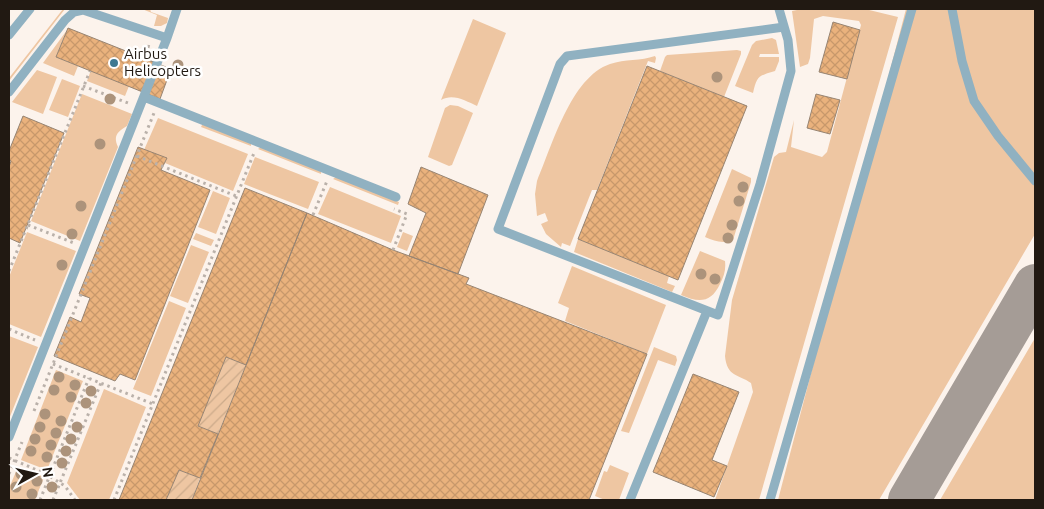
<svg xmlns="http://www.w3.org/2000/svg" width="1044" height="509" font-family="Ubuntu,sans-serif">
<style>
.grass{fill:#eec6a2}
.garden{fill:url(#garden-furrows)}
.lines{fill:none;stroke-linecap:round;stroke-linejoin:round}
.taxiway{stroke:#a59c96;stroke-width:42}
.building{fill:url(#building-cross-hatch);stroke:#978472}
.path{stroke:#bab1aa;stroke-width:3;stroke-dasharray:2.5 4;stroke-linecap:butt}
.service{stroke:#90b1c1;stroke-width:9}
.tree{fill:#ac937b}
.poi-dot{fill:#3e7891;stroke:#fff;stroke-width:2}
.labels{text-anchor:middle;stroke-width:5;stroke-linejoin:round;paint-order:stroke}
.poi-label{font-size:15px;fill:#211912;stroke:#fff;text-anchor:start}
</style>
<defs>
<pattern id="garden-furrows" width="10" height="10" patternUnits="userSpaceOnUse" patternTransform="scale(1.25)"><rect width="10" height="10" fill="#eec6a2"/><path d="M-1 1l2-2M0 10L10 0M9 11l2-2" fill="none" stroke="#ccaa8a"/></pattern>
<pattern id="building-cross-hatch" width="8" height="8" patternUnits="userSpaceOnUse" patternTransform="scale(1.25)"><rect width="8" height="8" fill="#eab27d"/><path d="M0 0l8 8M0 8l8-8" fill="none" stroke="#c8986b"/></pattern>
</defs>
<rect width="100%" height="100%" fill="#fcf3ec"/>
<path class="grass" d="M63 9H65L9 81V78Z
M142 9H150L151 12 168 18 167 23 161 26H154L157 15Z
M802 9H865L898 17 759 500H715L753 392 751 383C738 374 727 377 725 356L732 300 774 157 779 153 786 152 794 120 791 147 822 157 827 152 861 25 859 21 823 16 814 19 810 58 808 64 800 67 792 11Z
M906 9H1035V234L879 500H778Z
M473 19 506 33 477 106C466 101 453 93 441 100Z
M67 30 56 57 78 66 74 76 43 63Z
M772 38 776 40 779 54H760L759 57H779V61L775 71C758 76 757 76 753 93L735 86 752 45 756 41Z
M737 50 741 51V54L724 97 660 71 665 57 667 55Z
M655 56 656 58 655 63 648 61 597 190H592L570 246 562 243 561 247 546 234 541 224 548 221 545 213 537 216 535 194 537 181C552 146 571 77 610 64 625 59 641 61 655 56Z
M37 70 57 77 43 114 12 102Z
M91 70 129 86 125 96 87 81Z
M62 79 80 86 68 117 49 110Z
M82 94 132 114 127 126C117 132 113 136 118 147L80 241 31 221Z
M450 105 458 106 473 113 452 165 449 166 428 157 445 108Z
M158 118 248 154 233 191 165 163 166 158 144 150Z
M203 123 251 142V146L201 127Z
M261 147 321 170V174L258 149Z
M255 157 319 182 308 209 244 184Z
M732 169 751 178V182L733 240C722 244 715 241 705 237Z
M336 177 399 202 398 205 333 179Z
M330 187 401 216 391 243 318 214Z
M213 191 230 198 216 234 198 227Z
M27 232 76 251 41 337 9 324V277Z
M403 232 413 236 407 251 397 247Z
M196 233 214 240 211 246 193 239Z
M578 239 669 276 667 283 675 286 672 292 574 252Z
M191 245 209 252 188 303 170 296Z
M700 251 725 261C726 270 724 276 720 284 711 303 699 303 681 295Z
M572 266 666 305 647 354 565 321 569 308 558 303Z
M169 301 186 308 151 396 133 389Z
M9 336 38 347 9 419Z
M1035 338V500H940Z
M654 347 676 356 677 360 675 366 658 360 629 433 621 431Z
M56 370 83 381 47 470 21 460Z
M104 389 146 407 109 500H80L67 483Z
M610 465 629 473 619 500H605L595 496 604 471 607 472Z
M18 467 44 477 35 500H9V488Z"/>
<path class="garden" d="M226 357 246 365 218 434 198 426Z
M179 470 200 478 192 500H166Z"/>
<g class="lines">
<path class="taxiway" d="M909 500 1035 285"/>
</g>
<path class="building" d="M833 22 860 30 847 79 819 72Z
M68 28 171 69 160 99 56 57Z
M647 66 747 106 678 280 578 239Z
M816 94 840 100 830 134 807 128Z
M23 116 64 133 20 243 9 238V167L11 161 9 159V151Z
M138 147 167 158 161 170 210 190 135 380 120 374 115 381 54 356 70 317 81 322 90 298 79 294Z
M421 167 488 195 458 274 409 256 426 213 408 204Z
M245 188 307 213 246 365 226 357 198 426 218 434 200 478 179 470 166 500H119Z
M307 213 393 250 469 278 466 284 647 354 589 500H192Z
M693 374 739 392 712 460 727 466 714 497 653 472Z"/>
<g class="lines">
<path class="path" d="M143 58 147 46 151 47
M83 86 128 103
M137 156 236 196
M313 215 327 181
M28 225 74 243
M393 250 407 214 394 209
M9 271 90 71
M9 329 35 340
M53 364 153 404
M34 411 154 113
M9 458 46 474 65 486 75 500
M9 474 22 442
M40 500 89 378
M53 500 101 383
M114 500 254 153"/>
<path class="service" d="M779 9 788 40 791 71 760 184 718 315 498 229 560 64 567 56 784 27
M952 9 962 61 974 101 998 136 1035 181
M9 35 30 9
M9 92 65 20 74 12 83 10 167 38 177 9
M144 97 396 197
M9 437 167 38
M630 500 707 311
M770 500 912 9"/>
</g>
<g class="tree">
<circle cx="178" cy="65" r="5.5"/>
<circle cx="717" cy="77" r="5.5"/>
<circle cx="110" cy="99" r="5.5"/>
<circle cx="100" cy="144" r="5.5"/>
<circle cx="743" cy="187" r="5.5"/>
<circle cx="739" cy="201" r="5.5"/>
<circle cx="81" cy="206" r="5.5"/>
<circle cx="732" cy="225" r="5.5"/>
<circle cx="72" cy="234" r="5.5"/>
<circle cx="728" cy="238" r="5.5"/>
<circle cx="62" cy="265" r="5.5"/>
<circle cx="701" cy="274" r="5.5"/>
<circle cx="715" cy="279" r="5.5"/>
<circle cx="59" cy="377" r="5.5"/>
<circle cx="75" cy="385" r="5.5"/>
<circle cx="54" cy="390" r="5.5"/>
<circle cx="91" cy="391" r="5.5"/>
<circle cx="71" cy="397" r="5.5"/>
<circle cx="86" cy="403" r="5.5"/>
<circle cx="45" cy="414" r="5.5"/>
<circle cx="61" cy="421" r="5.5"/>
<circle cx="40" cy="427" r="5.5"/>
<circle cx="77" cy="427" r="5.5"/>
<circle cx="56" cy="433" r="5.5"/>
<circle cx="35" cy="439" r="5.5"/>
<circle cx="71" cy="439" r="5.5"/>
<circle cx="51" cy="445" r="5.5"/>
<circle cx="31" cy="451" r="5.5"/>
<circle cx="66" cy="451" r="5.5"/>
<circle cx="47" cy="457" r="5.5"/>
<circle cx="62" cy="463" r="5.5"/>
<circle cx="21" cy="474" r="5.5"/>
<circle cx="37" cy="481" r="5.5"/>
<circle cx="16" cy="487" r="5.5"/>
<circle cx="52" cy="487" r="5.5"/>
<circle cx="32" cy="494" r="5.5"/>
</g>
<circle class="poi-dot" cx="114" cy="63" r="5"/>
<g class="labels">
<g class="poi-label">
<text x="124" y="59">Airbus<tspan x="124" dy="17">Helicopters</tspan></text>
</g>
</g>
<rect width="1044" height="509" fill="none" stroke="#211912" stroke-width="20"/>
<g transform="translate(35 474) rotate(82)" stroke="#ffffff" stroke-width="4" paint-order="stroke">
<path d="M0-4L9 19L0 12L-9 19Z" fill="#211912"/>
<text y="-8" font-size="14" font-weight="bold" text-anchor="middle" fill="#211912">N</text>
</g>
</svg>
